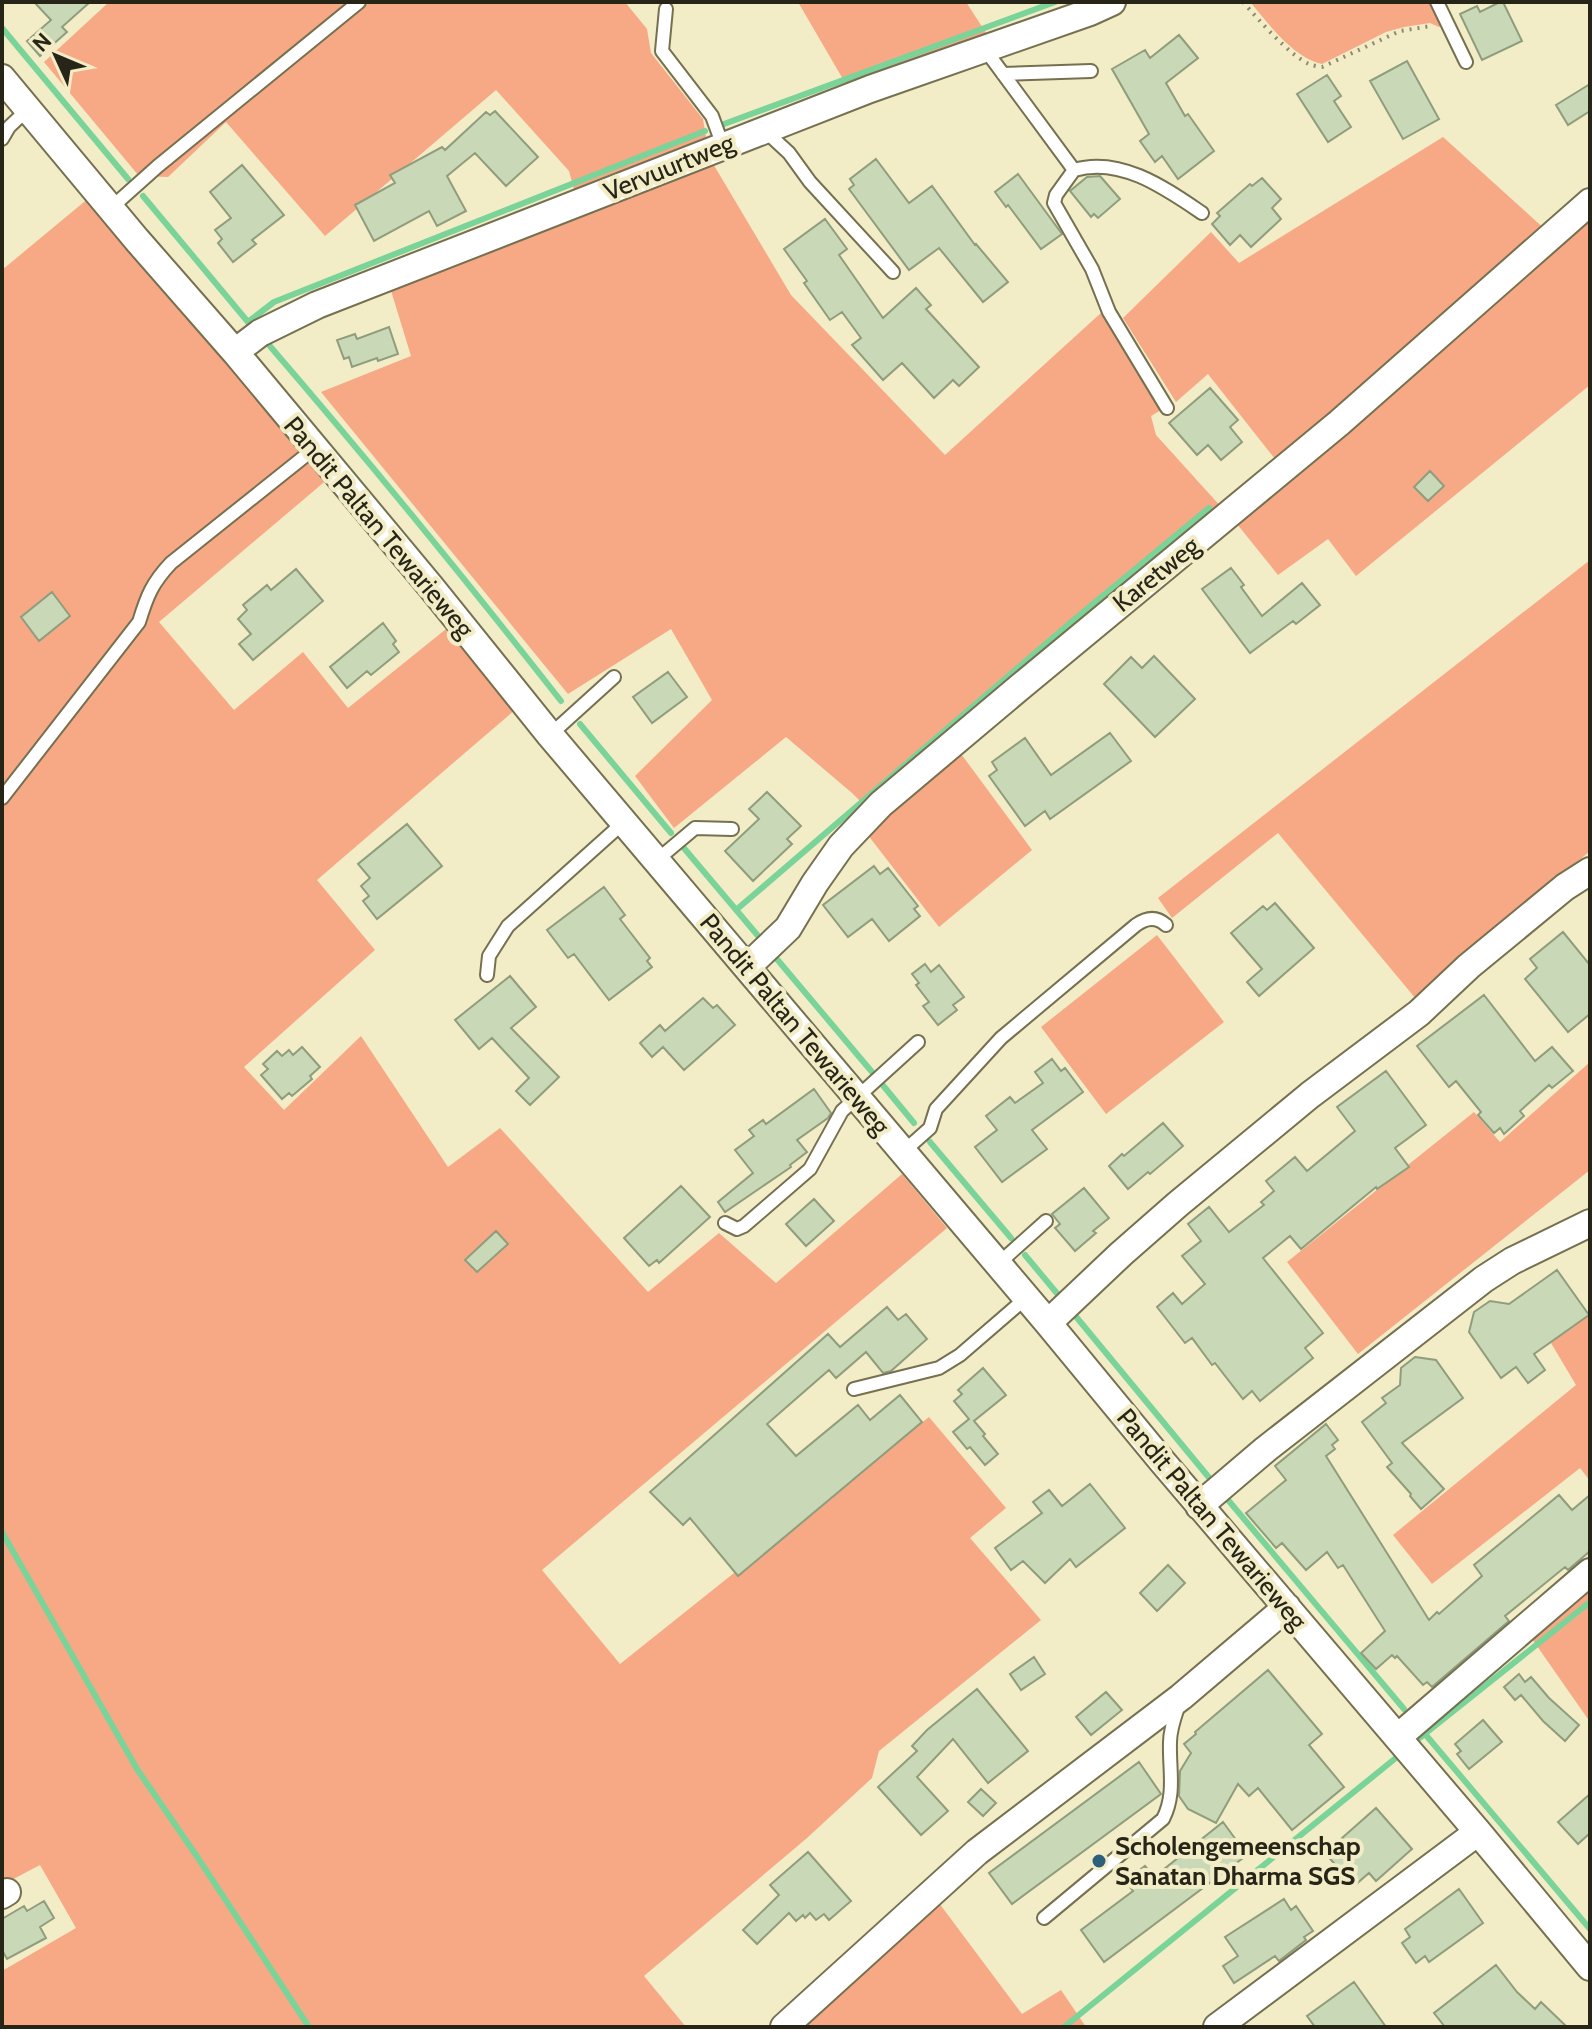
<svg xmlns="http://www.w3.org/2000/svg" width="1592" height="2029" font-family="Cabin,sans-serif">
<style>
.green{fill:#f7a985}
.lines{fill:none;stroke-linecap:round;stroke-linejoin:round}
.stream{stroke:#7ad398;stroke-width:6}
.building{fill:#c9d8b6;stroke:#8f9d7d;stroke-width:2}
.lane-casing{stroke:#75704f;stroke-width:16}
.street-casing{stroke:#75704f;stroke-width:30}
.path{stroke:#8f8b71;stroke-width:4;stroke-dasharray:2 6;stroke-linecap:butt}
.lane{stroke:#fff;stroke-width:12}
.street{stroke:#fff;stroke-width:26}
.poi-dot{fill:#2b5f7c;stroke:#f2ecc7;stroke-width:3}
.labels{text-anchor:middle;stroke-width:8;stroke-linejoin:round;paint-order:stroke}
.street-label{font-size:26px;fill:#272517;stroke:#f2ecc7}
.poi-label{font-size:26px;font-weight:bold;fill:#272517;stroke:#f2ecc7;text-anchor:start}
</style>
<rect width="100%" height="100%" fill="#f2ecc7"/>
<path class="green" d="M109 2H625L647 29 651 53 703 119 707 143 575 193 569 171 496 90 325 236 226 122 168 177 139 176 44 62Z
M798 2H966L988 36 847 86Z
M1250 2H1434L1444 25 1439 27 1430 23 1404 27 1386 32 1322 64C1292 57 1269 24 1250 2Z
M1443 137 1548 232 1279 464 1208 374 1176 402 1123 318 1211 232 1239 263Z
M709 157 791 295 945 455 1102 312 1161 410 1151 416 1156 435 1223 509 868 809 852 793 786 737 674 828 635 776 712 700 671 629 568 694 321 392 411 356 389 284Z
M90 197 329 478 159 622 234 710 303 652 348 708 451 625 516 709 317 880 375 950 244 1067 284 1110 361 1036 448 1167 500 1128 648 1292 719 1233 776 1283 902 1174 947 1228 542 1570 620 1664 929 1417 1006 1508 970 1538 1041 1620 879 1751 872 1778 807 1838 644 1976 686 2027H2V1971L76 1928 40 1865 2 1885V270Z
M1590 208V385L1356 576 1328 539 1278 575 1233 519Z
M1590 560V851L1416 999 1278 833 1172 918 1158 898Z
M956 747 1032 850 939 927 864 830Z
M1157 935 1224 1022 1106 1114 1041 1027Z
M1590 1062V1170L1358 1354 1287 1262 1474 1112 1500 1142Z
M1590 1311V1481L1580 1468 1432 1584 1393 1535 1576 1385 1551 1343Z
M1590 1588V1722L1530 1636Z
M936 1899 1022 2014 1061 1990 1086 2027H794Z"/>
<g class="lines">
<path class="stream" d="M2 28 128 179
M724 124 1055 2
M143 196 248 322 274 302 705 131
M269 345C369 461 466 580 561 701
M580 724 671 833
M683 847 759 937
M736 910 1076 618 1209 508
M776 958 872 1072
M881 1083 914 1123
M930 1142 1011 1238
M1025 1255 1060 1297
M1073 1313 1211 1480
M1223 1494 1404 1709
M2 1532 137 1769 196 1855 309 2027
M1425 1734 1590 1929
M1416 1741 1590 1602
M1064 2027 1397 1757"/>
</g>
<path class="building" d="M34 2H90L62 27 67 32 40 56 27 41 51 20Z
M1500 2H1503L1522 41 1482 60 1460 14 1477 6 1480 12Z
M1179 35 1198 58 1166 83 1185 116 1188 114 1214 151 1178 179 1162 156 1155 162 1140 141 1149 134 1112 69 1145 50 1150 58Z
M1407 61 1439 119 1403 139 1370 81Z
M1327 75 1341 96 1334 101 1351 127 1328 142 1297 94Z
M1590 84V111L1568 125 1556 105Z
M495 111 538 157 506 186 475 153 447 176 466 211 437 226 429 211 374 241 355 205 395 183 390 175 442 147 445 150 486 112 490 115Z
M876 159 909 203 932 186 975 245 976 244 1008 282 983 302 939 248 909 270 849 189 854 185 850 179Z
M242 165 284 215 252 240 256 244 233 262 218 243 222 239 215 230 231 218 210 192Z
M1018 174 1062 234 1041 249 1008 205 1006 207 995 192Z
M1100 176 1120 199 1098 218 1094 214 1091 217 1070 191 1087 177Z
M1262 178 1281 199 1272 208 1281 219 1251 247 1240 235 1230 245 1212 224 1220 216 1217 213 1250 184 1252 186Z
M825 219 847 249 839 255 883 318 916 288 931 305 926 309 979 367 959 386 953 380 934 398 902 363 883 380 852 345 861 338 842 312 830 320 804 283 807 281 784 249Z
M389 327 398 354 378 361 377 358 352 367 349 357 344 359 337 340 355 334 357 339Z
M1210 388 1238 420 1230 427 1242 442 1221 460 1208 445 1197 455 1169 423Z
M1430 471 1444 486 1428 501 1414 487Z
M1231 568 1244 585 1241 587 1262 616 1302 583 1320 605 1296 624 1293 621 1250 653 1202 589Z
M296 569 323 601 253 660 239 644 251 634 238 619 247 610 243 605 267 585 271 590Z
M52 592 70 616 39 641 21 617Z
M383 623 396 641 393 644 399 652 371 675 367 671 347 688 330 667Z
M1154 656 1195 699 1155 737 1104 684 1131 657 1142 668Z
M668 672 687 697 652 723 633 697Z
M1110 733 1131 761 1050 819 1045 811 1025 826 989 776 997 770 992 762 1025 738 1051 775Z
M767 792 801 826 787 839 792 844 753 881 725 851 759 819 749 809Z
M407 824 442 866 377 919 363 901 369 896 361 886 370 878 358 864Z
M874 866 880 874 888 868 918 906 914 909 920 916 889 941 872 919 848 937 823 905Z
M604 887 625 915 620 919 650 958 647 961 652 967 609 1000 574 954 568 958 547 930Z
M1275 903 1314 948 1259 996 1247 982 1262 969 1231 933 1263 906 1267 910Z
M1563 932 1590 965V1014L1568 1032 1525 979 1537 968 1530 959Z
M925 964 931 972 939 965 964 997 953 1005 957 1010 938 1025 923 1006 929 1002 916 985 919 983 912 974Z
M510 976 536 1007 511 1028 559 1077 530 1105 516 1091 529 1078 492 1038 479 1049 455 1020Z
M1484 995 1535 1061 1552 1047 1573 1071 1552 1088 1549 1085 1520 1111 1524 1116 1504 1134 1500 1128 1494 1133 1478 1115 1481 1112 1456 1081 1449 1087 1417 1046Z
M703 998 713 1008 717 1005 735 1025 684 1070 663 1047 652 1057 640 1043 660 1025 665 1031Z
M302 1047 320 1067 310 1076 312 1079 292 1096 289 1093 282 1099 261 1075 268 1069 263 1064 277 1051 282 1056 289 1050 293 1055Z
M1052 1059 1061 1071 1065 1068 1083 1092 1032 1130 1047 1149 1002 1182 975 1147 997 1130 986 1116 1010 1097 1015 1103 1043 1083 1035 1072Z
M1386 1071 1426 1125 1395 1148 1409 1167 1377 1189 1376 1187 1301 1249 1290 1236 1263 1258 1323 1333 1305 1348 1313 1358 1260 1401 1252 1391 1243 1399 1215 1363 1212 1365 1192 1338 1185 1343 1157 1307 1173 1293 1182 1304 1205 1284 1182 1256 1201 1241 1188 1224 1209 1207 1229 1232 1264 1205 1261 1202 1274 1191 1266 1181 1295 1157 1307 1171 1355 1131 1337 1107Z
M814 1089 831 1113 828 1118 797 1140 807 1152 790 1165 791 1167 725 1212 718 1202 753 1173 735 1150 754 1136 749 1130 763 1120 766 1124Z
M1163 1123 1183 1146 1150 1174 1148 1172 1128 1189 1109 1166 1122 1154 1124 1156Z
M681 1186 710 1217 659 1263 657 1260 649 1266 624 1238Z
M1084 1188 1109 1218 1093 1231 1096 1233 1075 1251 1055 1228 1060 1224 1052 1214Z
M814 1199 834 1221 806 1246 786 1224Z
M496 1231 508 1244 477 1272 465 1260Z
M1557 1270 1589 1315 1534 1354 1545 1370 1528 1383 1516 1367 1501 1378 1469 1332 1474 1312 1490 1301 1509 1304Z
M887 1307 898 1320 906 1314 927 1339 891 1371 883 1373 866 1352 836 1378 829 1370 767 1424 796 1456 858 1405 870 1420 900 1395 922 1422 738 1576 690 1518 683 1525 650 1492 828 1334 840 1347Z
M1415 1357 1436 1360 1463 1398 1402 1443 1444 1489 1421 1509 1410 1496 1411 1494 1387 1467 1392 1463 1362 1422 1386 1403 1382 1398 1400 1385 1401 1368Z
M983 1368 1006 1395 974 1421 985 1434 983 1436 998 1454 985 1465 970 1447 967 1449 953 1432 969 1419 954 1401 962 1394 958 1390Z
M1326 1424 1338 1440 1332 1445 1335 1449 1326 1456 1429 1620 1437 1612 1439 1614 1482 1576 1474 1565 1559 1495 1572 1510 1590 1495V1551L1568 1570 1565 1567 1505 1616 1509 1621 1432 1687 1427 1682 1423 1685 1397 1656 1395 1658 1392 1655 1376 1669 1361 1653 1385 1631 1343 1565 1338 1568 1327 1552 1306 1570 1282 1543 1276 1548 1246 1513 1286 1480 1275 1466Z
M1090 1484 1125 1528 1076 1567 1070 1559 1045 1583 1023 1561 1011 1570 995 1548 1042 1513 1033 1502 1049 1490 1062 1506Z
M1168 1565 1185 1583 1157 1611 1140 1593Z
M1034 1657 1045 1674 1021 1690 1010 1674Z
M1268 1670 1322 1734 1309 1745 1344 1787 1292 1830 1258 1788 1249 1796 1238 1784 1216 1823 1188 1809 1179 1796 1180 1771 1191 1753 1184 1744 1196 1734 1195 1732Z
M1519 1674 1525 1682 1531 1677 1549 1698 1579 1725 1565 1741 1543 1721 1521 1695 1515 1700 1504 1687Z
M977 1689 1028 1751 988 1783 953 1739 917 1777 948 1811 921 1835 878 1787 917 1751 912 1746 927 1730Z
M1106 1692 1122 1710 1091 1735 1076 1717Z
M1483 1720 1502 1742 1469 1769 1457 1754 1461 1751 1455 1744Z
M1139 1762 1161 1794 1012 1904 989 1873Z
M981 1789 996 1803 983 1816 968 1802Z
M1590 1794V1833L1578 1844 1558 1822Z
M1376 1808 1412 1849 1376 1881 1369 1873 1354 1886 1325 1853Z
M1223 1822 1247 1855 1104 1962 1081 1930 1133 1891 1125 1881 1145 1866 1154 1877Z
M808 1852 851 1901 829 1920 824 1914 816 1920 810 1913 805 1918 803 1915 796 1921 789 1913 757 1944 743 1930 779 1895 770 1885Z
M1459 1889 1483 1923 1429 1962 1425 1956 1416 1963 1402 1943 1410 1937 1405 1929Z
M1284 1899 1291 1910 1296 1906 1313 1931 1304 1937 1306 1940 1279 1961 1275 1956 1234 1983 1223 1966 1238 1956 1225 1937Z
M44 1901 54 1918 40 1927 46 1938 7 1959 2 1950V1919L24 1906 27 1911Z
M1496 1965 1517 1992 1535 2009 1541 2002 1567 2027H1445L1434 2013Z
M1354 1982 1386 2027H1315L1307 2016Z"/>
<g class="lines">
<defs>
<path id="lane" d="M1437 2 1466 62
M666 9 662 51 712 116 723 146
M984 48 1074 170 1056 195 1054 203 1092 269 1109 312 1167 408
M1003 74 1091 71
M764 130 789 153 810 182 893 272
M2 139 9 127 28 109
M1074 170C1120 156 1165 188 1202 213
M111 208 158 166 359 2
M550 735 614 677
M2 798 139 622C147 596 152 583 171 563L315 448
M657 860 695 828 732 829
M487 975 489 956 508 926 624 822
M903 1152 930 1128 936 1109 1001 1038 1136 925C1146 918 1156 916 1166 925
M725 1223 737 1229 744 1226 810 1169 842 1111 918 1042
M998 1264 1046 1221
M854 1389 939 1368 960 1355 1026 1298
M1044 1918 1163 1819C1176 1794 1169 1769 1170 1742 1170 1729 1175 1716 1179 1704"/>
<path id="street" d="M2 78 137 240 235 352 431 587 550 735 1048 1323 1161 1460 1478 1832 1590 1967
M235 352 260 333 317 305 870 89 1090 12 1112 2
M747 967 788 928 815 883 841 846 881 804 1020 687 1339 423 1590 202
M1048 1323 1121 1254 1178 1204 1310 1095 1419 1013 1469 966 1565 887 1590 871
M1199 1506 1266 1449 1484 1279 1512 1261 1590 1223
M1398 1737 1590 1572
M2 1895 7 1892
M784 2027 977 1852 1181 1697 1287 1607
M1217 2027 1478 1832"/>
</defs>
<use href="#lane" class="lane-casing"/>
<use href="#street" class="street-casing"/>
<path class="path" d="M1243 2C1258 19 1289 55 1309 64 1310 65 1320 67 1322 67L1400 31 1431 26"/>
<use href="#lane" class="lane"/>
<use href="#street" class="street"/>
</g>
<circle class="poi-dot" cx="1099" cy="1861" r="8"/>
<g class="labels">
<g class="street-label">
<text transform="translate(669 167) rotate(-22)" y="9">Vervuurtweg</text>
<text transform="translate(379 527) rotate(50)" y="9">Pandit Paltan Tewarieweg</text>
<text transform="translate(1156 574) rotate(-39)" y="9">Karetweg</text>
<text transform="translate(795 1024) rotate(50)" y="9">Pandit Paltan Tewarieweg</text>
<text transform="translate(1212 1519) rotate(50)" y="9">Pandit Paltan Tewarieweg</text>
</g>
<g class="poi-label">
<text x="1115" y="1855">Scholengemeenschap<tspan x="1115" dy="30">Sanatan Dharma SGS</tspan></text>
</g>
</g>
<rect width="1592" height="2029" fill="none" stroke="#272517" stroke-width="8"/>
<g transform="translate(56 56) rotate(314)" stroke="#f2ecc7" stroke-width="6" paint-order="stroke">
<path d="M0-6L14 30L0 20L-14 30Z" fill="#272517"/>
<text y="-12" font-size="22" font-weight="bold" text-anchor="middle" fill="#272517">N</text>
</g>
</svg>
